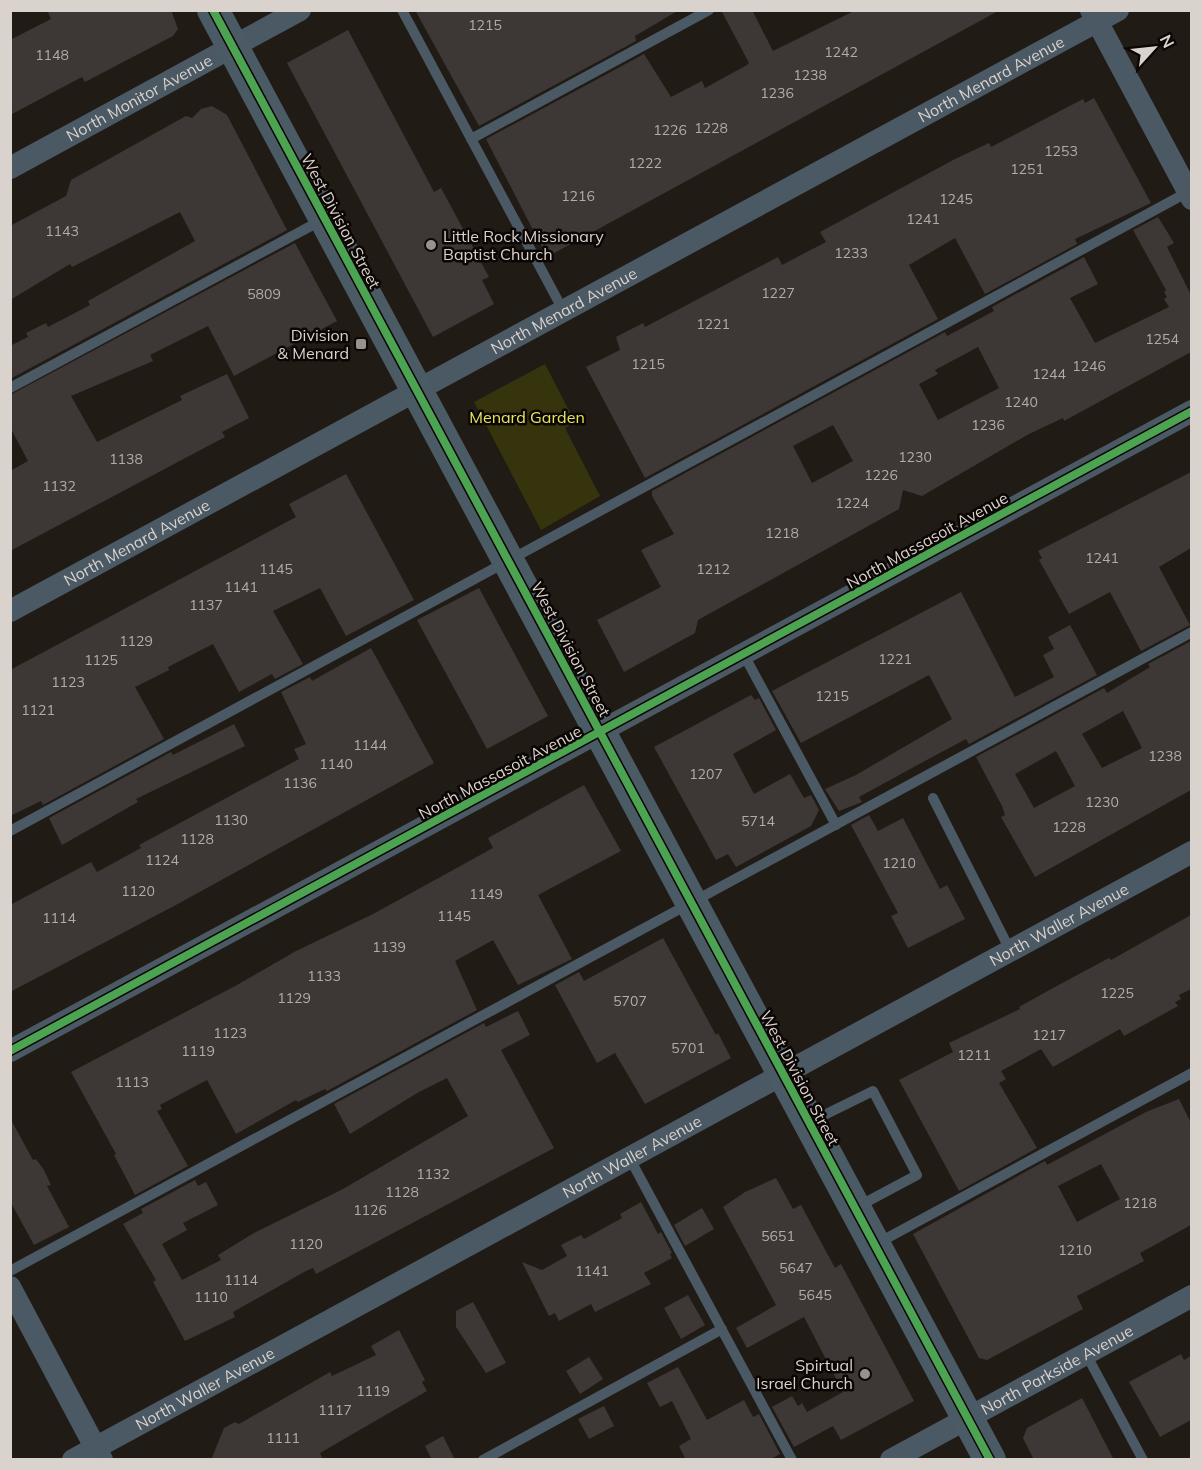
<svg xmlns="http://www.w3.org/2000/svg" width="1202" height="1470" font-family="Mulish,sans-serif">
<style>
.green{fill:#35340c}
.building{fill:#3d3835;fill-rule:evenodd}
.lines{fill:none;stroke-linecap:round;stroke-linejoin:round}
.lane{stroke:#4a5964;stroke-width:10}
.street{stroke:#4a5964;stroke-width:22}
.secondary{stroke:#4b5b66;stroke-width:32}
.cycleway-casing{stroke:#0b0604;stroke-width:11}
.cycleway{stroke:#4ca352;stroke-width:8}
.poi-dot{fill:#99928c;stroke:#0b0604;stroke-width:2}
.labels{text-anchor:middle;stroke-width:5;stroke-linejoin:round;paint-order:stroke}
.number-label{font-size:14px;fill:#b3aca6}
.street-label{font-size:16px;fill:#dad2cc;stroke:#0b0604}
.poi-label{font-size:16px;fill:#dad2cc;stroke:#0b0604;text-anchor:end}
.park-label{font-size:16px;fill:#e5e75c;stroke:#0b0604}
</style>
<rect width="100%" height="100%" fill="#211b16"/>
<path class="green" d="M545 364 575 422 565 428 600 496 541 530 474 402Z"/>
<path class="building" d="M47 10H171L178 29 173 36 85 82 82 77 10 115V40L51 19Z
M415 10H679L635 36 636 41 479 126Z
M721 10H752L773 51 856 10H1000L547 257 486 139 644 54 671 97 702 81 705 88 747 65 749 63Z
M348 30 434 192 441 188 489 277 482 280 494 304 433 337 287 63Z
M1094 98 1151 203 1075 239 1077 244 985 294 955 238 909 265 938 319 645 478 586 367 620 350 616 337 643 323 645 327 778 257 782 265 826 242 820 232 955 159 989 143 991 147 1083 99 1085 103Z
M212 106 227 115 287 230 10 379V346L28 337 26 333 46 323 48 327 90 305 88 301 195 241 180 212 72 267 70 264 10 300V226L66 196 71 180 186 116 192 118 201 109Z
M1158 217 1174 243 1167 247 1191 295V352L1064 421 1063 418 1029 434 922 496 903 490 899 509 698 620 695 633 624 672 597 620 661 587 641 550 674 534 652 496V491L945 332 947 336 994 311 992 307 1084 257 1098 284 1070 298 1095 343 1169 307 1164 299 1167 297 1164 292 1166 290 1133 230ZM978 347 999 388 938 420 919 384 938 374 935 370ZM833 425 853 461 812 483 793 446Z
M295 243 337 321 234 376 208 326 150 355 153 361 71 396 97 442 182 400 180 396 227 374 249 418 222 432 225 437 10 551V471L28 461 10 427V395Z
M1191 472V548L1159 567 1190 625 1141 651 1110 592 1069 614 1039 560 1042 558 1038 551Z
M346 474 414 600 346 636 320 588 273 611 303 664 275 679 272 674 239 692 213 644 168 667 169 670 135 687 164 739 43 805 41 801 10 816V670L296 517 289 504Z
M479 588 548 716 487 749 417 620Z
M961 592 1015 697 1054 677 1043 655 1054 649 1048 637 1070 625 1097 675 969 744 966 739 923 762 859 797 862 802 839 811 825 789 856 775 952 719 929 675 801 743 772 691Z
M1191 641V790L1035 877 1001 817 1005 815 1002 806 976 757 1104 688 1107 693 1150 667 1148 664ZM1123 711 1142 748 1102 768 1082 734ZM1056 751 1075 786 1034 808 1015 774Z
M371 648 434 763 174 906 10 992V905L91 862 97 872 141 848 139 845 299 759 294 749 306 744 281 692 310 677 312 681Z
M751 695 755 700 759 698 776 730 733 754 754 794 790 774 804 798 811 795 819 810 811 826 736 867 728 854 716 860 654 747Z
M234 724 245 746 136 799 138 802 62 845 49 818 171 752 173 755Z
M584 785 621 851 538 895 572 959 518 985 493 940 455 961 477 1010 327 1091 325 1089 298 1102 296 1100 236 1134 207 1080 160 1105 162 1109 157 1111 188 1166 135 1195 114 1155 116 1154 71 1072 237 985 296 951 373 914 493 848 488 838Z
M869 815 878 831 903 818 940 889 947 885 965 919 908 948 891 916 898 913 851 825Z
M1191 915V989L1179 995 1181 999 1175 1002 1178 1006 1124 1036 1120 1029 1053 1067 1041 1049 1001 1071 1006 1079 999 1083 1037 1148 959 1191 899 1080 953 1052 949 1043 1020 1009 1019 1007 1053 988 1109 958 1111 960Z
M663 938 716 1035 718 1033 731 1058 645 1104 615 1053 597 1063 555 985 579 972 584 981Z
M518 1011 530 1035 501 1050 554 1148 316 1274 313 1268 306 1271 233 1312 235 1317 185 1341 153 1282 156 1280 123 1224 143 1213 141 1209 195 1180 198 1186 206 1182 218 1205 183 1223 187 1230 162 1244 182 1280 221 1260 218 1255 254 1233 343 1189 468 1116 447 1078 419 1092 350 1134 334 1104 484 1023 486 1027Z
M1179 1099 1191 1123V1225L1140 1253 1144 1261 1077 1296 1083 1309 987 1360 979 1358 913 1234 1045 1161 1047 1165 1146 1112ZM1101 1164 1120 1199 1077 1222 1058 1186Z
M10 1118 33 1160 36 1159 44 1170 51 1185 47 1186 69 1227 34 1245 10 1201Z
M776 1178 793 1209 801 1205 835 1268 841 1264 914 1401 841 1440 833 1426 794 1447 772 1407 792 1396 798 1406 802 1403 807 1412 843 1392 804 1317 747 1348 736 1328 776 1305 723 1207 745 1192Z
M641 1202 658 1234 661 1232 672 1253 670 1254 672 1258 644 1273 651 1284 595 1312 591 1304 559 1321 555 1313 549 1316 522 1262 542 1270 567 1256 561 1245 581 1235 584 1239 622 1218 620 1214Z
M702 1208 714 1229 685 1246 674 1225Z
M688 1295 705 1325 681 1339 664 1308Z
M473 1302 506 1363 486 1373 456 1327V1311Z
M399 1330 425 1380 422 1382 427 1391 320 1453 323 1460H211L224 1428 235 1422 239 1424 330 1372 332 1376 376 1355 371 1346Z
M1181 1354 1184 1360 1191 1356V1420L1160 1437 1129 1382Z
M589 1357 603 1379 580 1394 566 1371Z
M678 1367 707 1420 744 1400 753 1417 759 1414 780 1454 769 1460H686L679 1446 691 1439 672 1401 660 1407 647 1383Z
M1082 1398 1114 1460H1034L1023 1438 1027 1428Z
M604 1406 614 1426 589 1439 578 1419Z
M443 1436 455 1460H432L425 1446Z"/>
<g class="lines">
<path class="lane" d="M402 10 563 310
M471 139 709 10
M10 388 322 220
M744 655 836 825
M933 798 1010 950
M10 831 1188 192
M812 1121 873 1091 917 1175 857 1207
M629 1157 792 1460
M878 1243 1192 1073
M10 1271 1192 632
M1086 1354 1143 1460
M483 1460 722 1329"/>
<g class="street">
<path d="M1091 10 1192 199"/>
<path id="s1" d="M10 168 300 10"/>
<path id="s2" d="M10 611 1118 10"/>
<path d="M10 1051 1192 411"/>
<path d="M10 1287 102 1460"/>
<path id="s3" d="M73 1460 1192 852"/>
<path id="s4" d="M891 1460 1192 1296"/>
</g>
<path class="secondary" d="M213 10 990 1460"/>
<defs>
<path id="cycleway" d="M213 10 990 1460
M10 1051 1192 411"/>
</defs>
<use href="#cycleway" class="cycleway-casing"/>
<use href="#cycleway" class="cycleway"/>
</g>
<g class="poi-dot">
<circle cx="431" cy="245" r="6"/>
<rect x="355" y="338" width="12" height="12" rx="3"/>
<circle cx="865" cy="1374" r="6"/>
</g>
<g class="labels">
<g class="number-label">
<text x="485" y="30">1215</text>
<text x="841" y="57">1242</text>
<text x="52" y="60">1148</text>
<text x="810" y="80">1238</text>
<text x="777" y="98">1236</text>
<text x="711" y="133">1228</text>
<text x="670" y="135">1226</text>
<text x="1061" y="156">1253</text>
<text x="645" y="168">1222</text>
<text x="1027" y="174">1251</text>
<text x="578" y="201">1216</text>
<text x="956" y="204">1245</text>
<text x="923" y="224">1241</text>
<text x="62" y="236">1143</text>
<text x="851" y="258">1233</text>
<text x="778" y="298">1227</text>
<text x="264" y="299">5809</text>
<text x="713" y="329">1221</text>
<text x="1162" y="344">1254</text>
<text x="648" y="369">1215</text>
<text x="1089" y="371">1246</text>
<text x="1049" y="379">1244</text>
<text x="1021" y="407">1240</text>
<text x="988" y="430">1236</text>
<text x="915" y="462">1230</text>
<text x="126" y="464">1138</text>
<text x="881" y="480">1226</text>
<text x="59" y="491">1132</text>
<text x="852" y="508">1224</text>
<text x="782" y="538">1218</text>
<text x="1102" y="563">1241</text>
<text x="276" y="574">1145</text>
<text x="713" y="574">1212</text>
<text x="241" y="592">1141</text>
<text x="206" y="610">1137</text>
<text x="136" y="646">1129</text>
<text x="895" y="664">1221</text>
<text x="101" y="665">1125</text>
<text x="68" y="687">1123</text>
<text x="832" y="701">1215</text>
<text x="38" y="715">1121</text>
<text x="370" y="750">1144</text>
<text x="1165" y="761">1238</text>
<text x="336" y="769">1140</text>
<text x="706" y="779">1207</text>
<text x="300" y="788">1136</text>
<text x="1102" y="807">1230</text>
<text x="231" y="825">1130</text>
<text x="758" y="826">5714</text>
<text x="1069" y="832">1228</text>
<text x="197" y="844">1128</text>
<text x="162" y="865">1124</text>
<text x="899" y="868">1210</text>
<text x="138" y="896">1120</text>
<text x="486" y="899">1149</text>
<text x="454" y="921">1145</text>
<text x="59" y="923">1114</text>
<text x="389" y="952">1139</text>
<text x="324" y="981">1133</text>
<text x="1117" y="998">1225</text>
<text x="294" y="1003">1129</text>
<text x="630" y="1006">5707</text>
<text x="230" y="1038">1123</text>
<text x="1049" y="1040">1217</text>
<text x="688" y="1053">5701</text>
<text x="198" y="1056">1119</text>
<text x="974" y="1060">1211</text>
<text x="132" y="1087">1113</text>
<text x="433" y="1179">1132</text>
<text x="402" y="1197">1128</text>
<text x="1140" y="1208">1218</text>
<text x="370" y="1215">1126</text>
<text x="778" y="1241">5651</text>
<text x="306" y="1249">1120</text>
<text x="1075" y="1255">1210</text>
<text x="796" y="1273">5647</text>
<text x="592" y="1276">1141</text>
<text x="241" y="1285">1114</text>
<text x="815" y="1300">5645</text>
<text x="211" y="1302">1110</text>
<text x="373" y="1396">1119</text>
<text x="335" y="1415">1117</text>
<text x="283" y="1443">1111</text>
</g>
<g class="street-label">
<text dy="6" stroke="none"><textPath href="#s2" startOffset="1116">North Menard Avenue</textPath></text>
<text dy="6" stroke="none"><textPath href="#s1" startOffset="147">North Monitor Avenue</textPath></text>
<text transform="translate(341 221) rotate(62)" y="6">West Division Street</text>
<text dy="6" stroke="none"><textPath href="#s2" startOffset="630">North Menard Avenue</textPath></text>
<text transform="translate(927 540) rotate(-29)" y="6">North Massasoit Avenue</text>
<text dy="6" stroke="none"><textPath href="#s2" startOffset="144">North Menard Avenue</textPath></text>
<text transform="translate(571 649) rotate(62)" y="6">West Division Street</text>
<text transform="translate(500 772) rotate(-28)" y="6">North Massasoit Avenue</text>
<text dy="6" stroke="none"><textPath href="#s3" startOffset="1122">North Waller Avenue</textPath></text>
<text transform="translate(800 1078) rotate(62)" y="6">West Division Street</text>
<text dy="6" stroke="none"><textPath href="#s3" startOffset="636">North Waller Avenue</textPath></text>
<text dy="6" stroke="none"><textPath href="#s4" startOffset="189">North Parkside Avenue</textPath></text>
<text dy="6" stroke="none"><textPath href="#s3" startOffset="150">North Waller Avenue</textPath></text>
</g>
<g class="poi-label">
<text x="443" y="242" text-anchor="start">Little Rock Missionary<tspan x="443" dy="18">Baptist Church</tspan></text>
<text x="349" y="341">Division<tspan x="349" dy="18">&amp; Menard</tspan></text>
<text x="853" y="1371">Spirtual<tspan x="853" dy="18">Israel Church</tspan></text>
</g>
<g class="park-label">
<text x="527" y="423">Menard Garden</text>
</g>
</g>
<rect width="1202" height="1470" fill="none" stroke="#dad2cc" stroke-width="24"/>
<g transform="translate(1154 48) rotate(63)" stroke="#0b0604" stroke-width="4.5" paint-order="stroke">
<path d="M0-4.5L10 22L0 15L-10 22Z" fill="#dad2cc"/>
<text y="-9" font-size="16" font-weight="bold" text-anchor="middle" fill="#dad2cc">N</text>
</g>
</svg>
